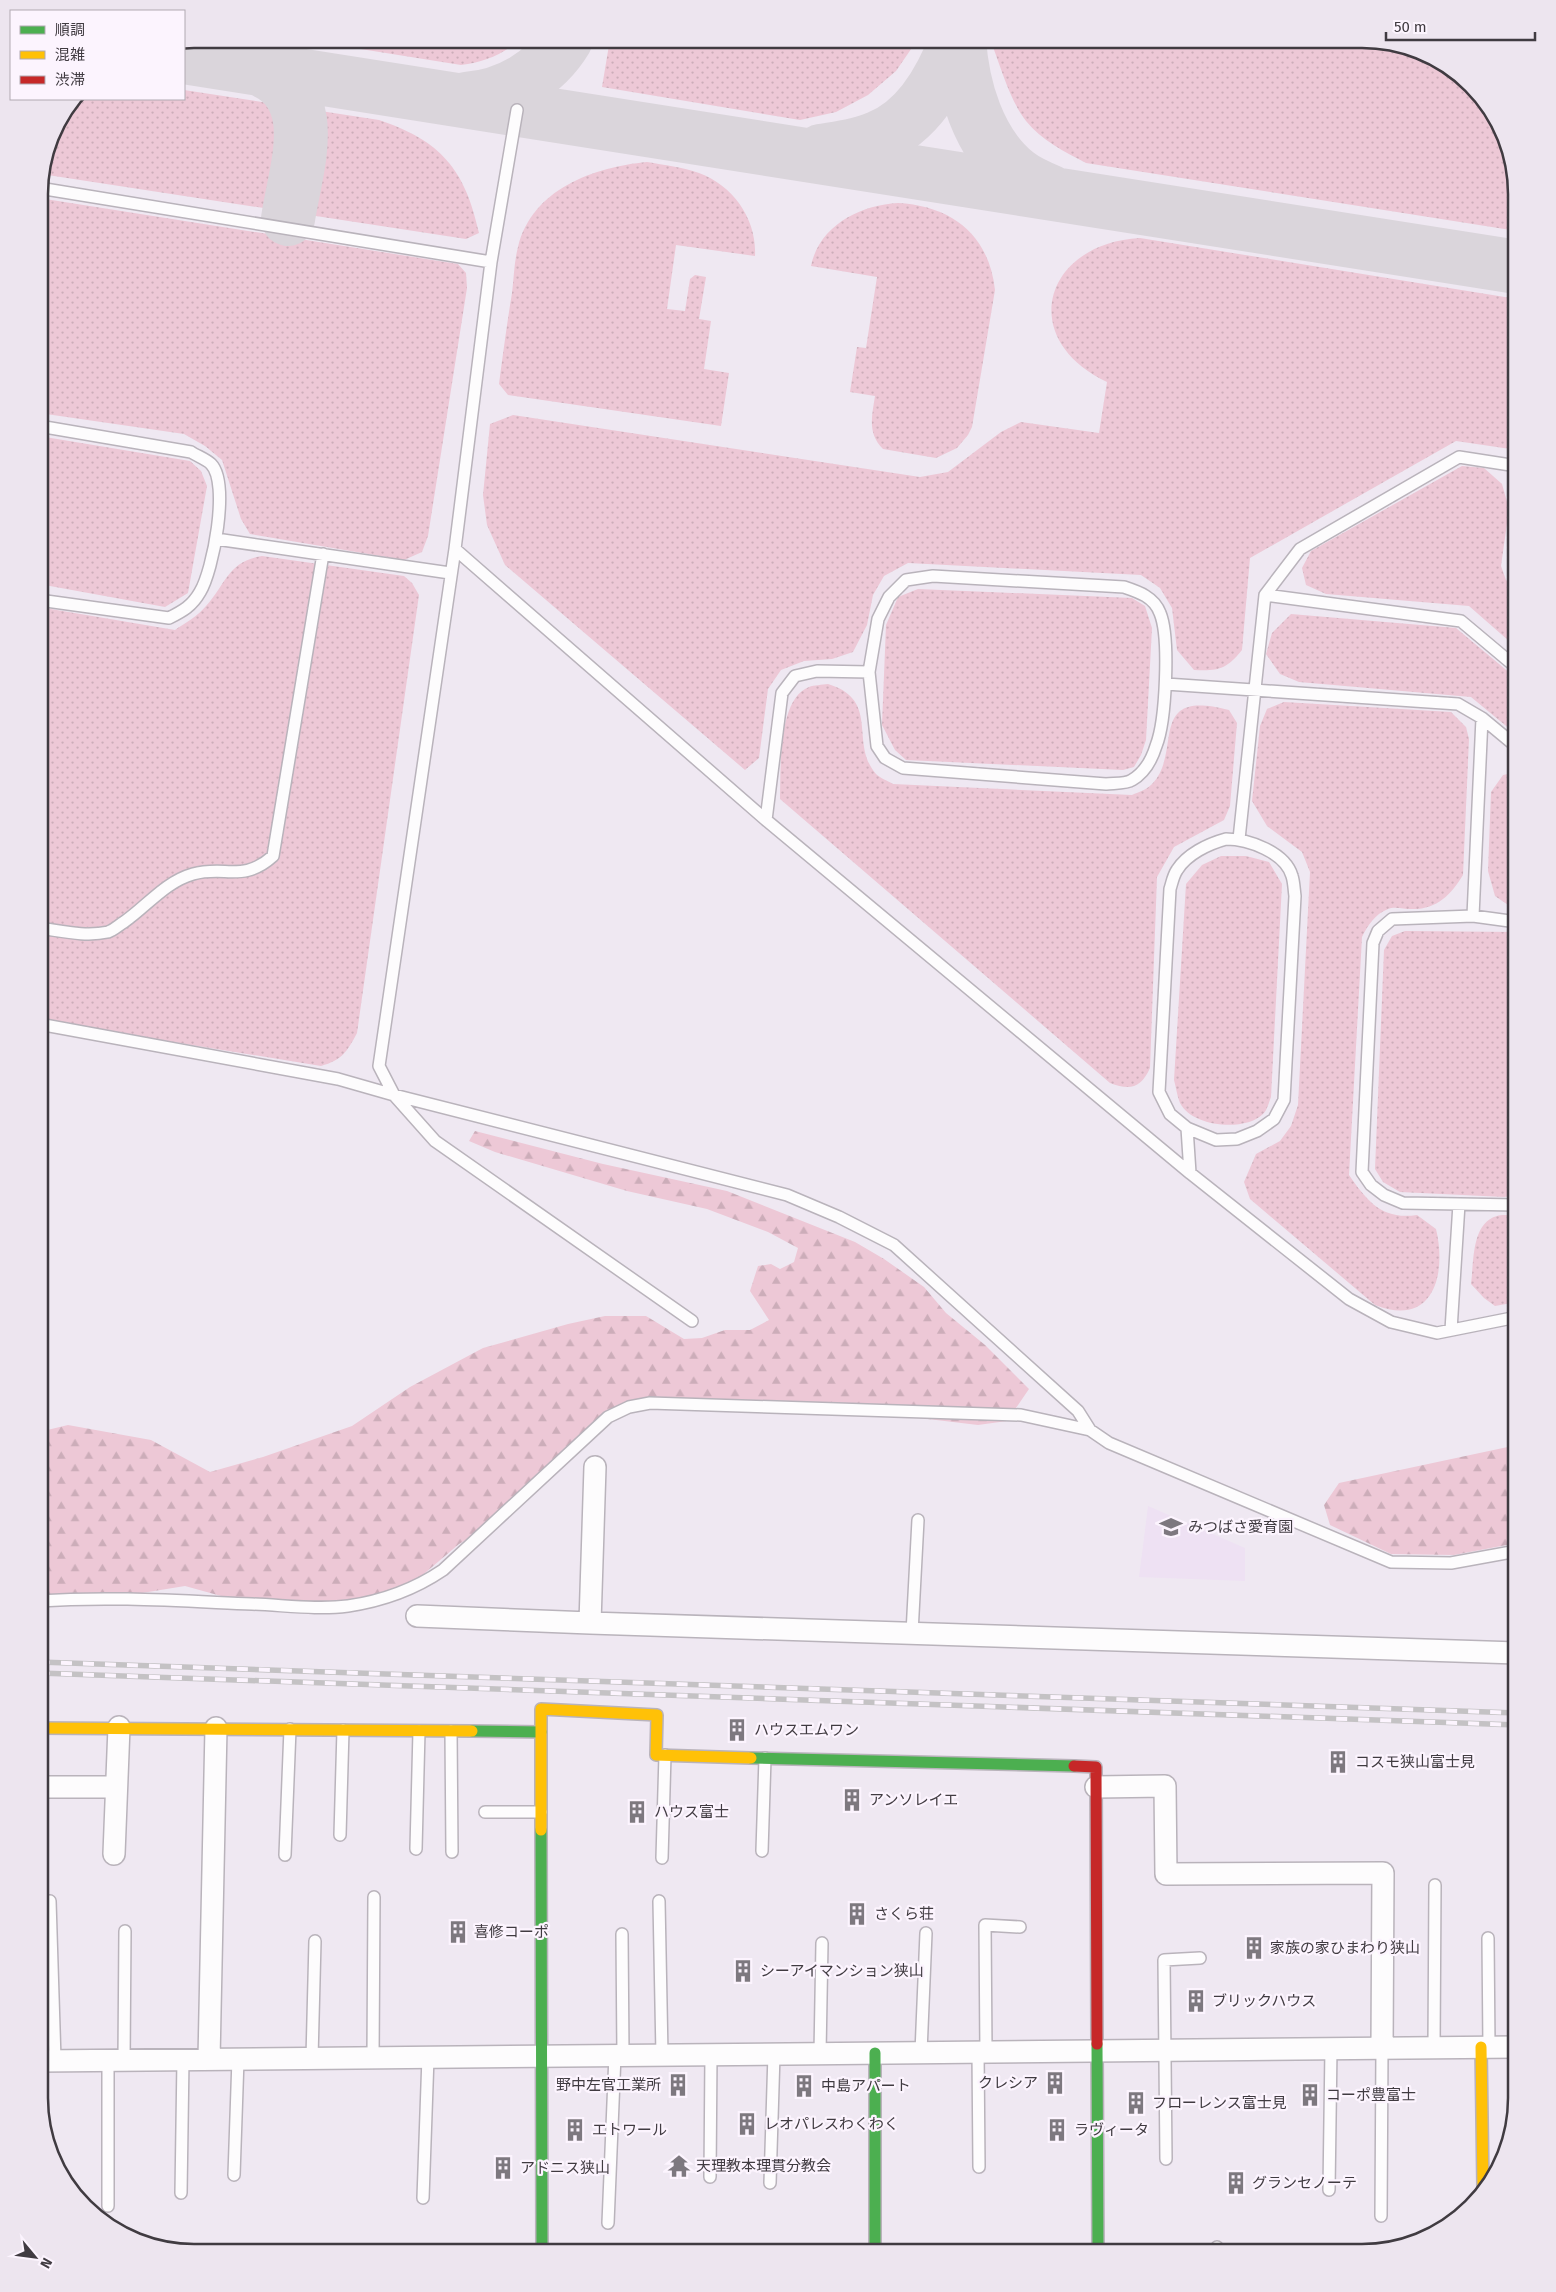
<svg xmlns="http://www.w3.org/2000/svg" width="1556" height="2292" font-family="'Fira Sans','Noto Sans JP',sans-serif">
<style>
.built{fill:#eee1f3}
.grass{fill:url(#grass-dots)}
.forest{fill:url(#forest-firs)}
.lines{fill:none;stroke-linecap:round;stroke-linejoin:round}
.taxiway{stroke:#dad5db;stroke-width:54}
.lane-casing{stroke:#b9b3bb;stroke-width:14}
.street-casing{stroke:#b9b3bb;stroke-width:24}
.fast-casing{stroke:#b9b3bb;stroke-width:14}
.slow-casing{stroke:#b9b3bb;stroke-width:14}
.jam-casing{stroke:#b9b3bb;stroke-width:14}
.lane{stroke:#fdfcfd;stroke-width:11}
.street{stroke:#fdfcfd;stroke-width:21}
.fast{stroke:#4caf50;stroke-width:11}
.slow{stroke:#ffc107;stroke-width:11}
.jam{stroke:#c62828;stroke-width:11}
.rail-casing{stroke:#c4c2c4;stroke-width:5.5}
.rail{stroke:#fcf4fe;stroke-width:4;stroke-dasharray:11;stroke-linecap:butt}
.labels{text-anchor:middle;stroke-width:4.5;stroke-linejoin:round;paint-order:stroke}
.poi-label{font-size:15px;fill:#403b41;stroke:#fcf4fe;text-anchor:start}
.rim{fill:none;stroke:#403b41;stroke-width:2.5}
</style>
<defs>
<pattern id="grass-dots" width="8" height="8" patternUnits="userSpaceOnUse" patternTransform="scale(1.25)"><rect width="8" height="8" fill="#edc8d6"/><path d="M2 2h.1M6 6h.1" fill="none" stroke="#ccadb9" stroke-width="1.8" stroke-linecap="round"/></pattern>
<pattern id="forest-firs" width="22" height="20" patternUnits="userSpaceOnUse" patternTransform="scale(1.25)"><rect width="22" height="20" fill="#edc8d6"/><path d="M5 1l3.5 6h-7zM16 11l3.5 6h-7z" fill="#ccadb9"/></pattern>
</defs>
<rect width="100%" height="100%" fill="#efe8f2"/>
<path class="built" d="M1148 1506 1245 1548V1581L1139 1577Z"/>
<path class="grass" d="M298 39H520C503 55 484 62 461 65Z
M610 39H918L896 71 868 95 836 112 800 120 602 87Z
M994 39H1372L1440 60 1497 116 1517 194V231L1086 163C1065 152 1041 140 1026 121 1010 100 1002 71 993 47Z
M184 90 379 120C441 141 465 169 479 233L466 239 41 174 51 134 74 99H184Z
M647 162C664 165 683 167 699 173 734 186 757 220 755 256L676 245 667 309 685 311 690 279 695 275 706 277 699 319 711 321 704 369 729 373 721 426 508 395 499 384C503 354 507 323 512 293 514 278 514 262 518 247 532 189 594 167 647 162Z
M39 198 458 264 466 273 467 288 428 536 422 552 404 560 250 534 241 519 222 460 205 446 184 434 39 413Z
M898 203C952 206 989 235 995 290L972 427 968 435 957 448 936 458 883 449C867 433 872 416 875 396L850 392 857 347 866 348 877 277 811 266C819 226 860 205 898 203Z
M1140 238 1517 299V450L1456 441 1250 558 1242 650C1226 670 1218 671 1194 670L1177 650 1172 608 1160 588 1141 575 908 563 884 576 873 595 867 625 853 652 832 659 804 661 781 670 768 689 759 758 745 770 505 565 487 525 483 495 490 424 513 415 920 477 948 472 1001 432 1021 422 1099 433 1107 382C1015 338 1045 243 1140 238Z
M39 436 190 461 201 471 207 486 188 593 165 607 39 584Z
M1462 466 1484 468 1502 484 1509 509 1501 566 1506 580 1517 590V648L1469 606 1326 594 1306 585 1302 568 1311 551Z
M262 556 404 576 412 583 419 595 357 1033C347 1052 342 1060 321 1066L39 1020V607L175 630C185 623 198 616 206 606 226 584 228 561 262 556Z
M918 589 1132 598 1145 606 1152 628 1146 740 1141 755 1134 767 1123 770 906 760 895 750 882 725 886 625 898 597Z
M1291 614 1456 628 1517 679V735L1471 697 1299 682 1280 674 1266 654 1272 633Z
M828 684C881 700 849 743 876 774 880 778 888 781 893 784L1132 795C1139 792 1148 789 1153 783 1183 750 1146 688 1229 710L1237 723 1230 806 1224 820 1174 847 1157 877 1150 1068C1141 1088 1130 1091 1110 1083L780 799C781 771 777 699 809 687 814 685 822 685 828 684Z
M1284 702 1451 712 1466 727 1469 739 1463 875C1451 895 1436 910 1411 909 1404 909 1394 906 1388 909 1375 914 1368 925 1362 937L1349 1175C1368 1202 1382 1220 1417 1215L1436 1229C1447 1275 1433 1328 1375 1305L1250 1199 1244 1182 1256 1154 1280 1141 1291 1126 1298 1105 1310 872 1302 852 1267 826 1252 801 1260 726 1267 709Z
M1517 772V908L1511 907 1495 896 1488 871 1491 792 1503 775Z
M1221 856H1246L1269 862 1282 884 1271 1097C1269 1102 1267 1111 1263 1114 1245 1132 1192 1127 1180 1103 1177 1096 1176 1087 1174 1080L1186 884 1202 865Z
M1405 931 1517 932V1195L1504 1197 1400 1192 1383 1182 1375 1169 1384 950 1392 936Z
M1517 1215V1302L1495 1306 1484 1298 1471 1284C1474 1263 1471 1223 1497 1216 1503 1214 1511 1216 1517 1215Z"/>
<path class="forest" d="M475 1131 603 1164 727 1191 855 1242 884 1259 924 1287 946 1313 985 1345 1029 1389 1007 1421 978 1425 844 1409 650 1403 594 1430 488 1527 459 1544 405 1590 346 1606 250 1604 185 1586 105 1599 39 1600V1432L68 1425 151 1440 210 1472 263 1457 352 1426 410 1387 483 1348 568 1324 605 1316H646L684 1339 702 1338 725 1330H750L769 1320 750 1291 758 1266 771 1264 780 1269 794 1262 798 1248 768 1232 707 1209 627 1191 495 1152 469 1141Z
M1517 1445V1543L1454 1555 1391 1554 1330 1525 1324 1505 1339 1483Z"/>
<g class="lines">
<path class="taxiway" d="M959 39C962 87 978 143 1017 174 1027 182 1039 187 1051 192
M184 57 1517 267
M259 69C324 95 296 166 288 219
M466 99C507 96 545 74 566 39
M821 151C839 148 859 146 877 138 919 122 942 79 957 39"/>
<defs>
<path id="lane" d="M517 110 491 262 455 549 379 1066 394 1095 435 1141 692 1321
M39 188 491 262
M216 539 450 573
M455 549 766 820 1190 1173 1349 1299 1391 1322 1437 1333 1517 1317
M933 576 1124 587C1139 592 1154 597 1160 613 1170 637 1166 721 1156 746 1152 759 1144 773 1132 780 1126 784 1114 783 1106 784L903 768 885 758 877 746 869 672 878 619 889 597 906 580Z
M1265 595 1461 621 1517 668
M39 600 169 618C183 611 192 606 200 592 213 571 230 483 211 464 206 459 197 456 191 452L39 426
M1166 684 1458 704 1482 718 1517 747
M766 820 782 693 795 676 817 671 869 672
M1226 839C1248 839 1285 852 1292 876 1294 882 1294 889 1295 896L1284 1100 1274 1119 1257 1131 1237 1139 1216 1140 1187 1128 1170 1114 1159 1092 1170 889C1172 883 1173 876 1177 870 1187 854 1208 844 1226 839Z
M1239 839 1265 595 1300 549 1459 457 1517 466
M1473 916 1482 718
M39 928C62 931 85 937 108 932 114 930 119 925 124 922 147 906 165 882 193 874 225 865 243 883 273 856L323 554
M39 1024 338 1079 394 1095 787 1195 839 1217 894 1245 1078 1411 1090 1430 1109 1443 1391 1562 1451 1563 1517 1551
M1187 1128 1190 1173
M1517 1205 1403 1203 1384 1195 1371 1185 1362 1172 1373 943 1378 931 1392 919 1473 916 1517 922
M1451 1330 1459 1204
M39 1601C110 1596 181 1601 252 1604 283 1605 317 1610 348 1606 382 1601 415 1589 443 1570L608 1417 629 1407 650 1403 1021 1415 1090 1430
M912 1633 918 1520
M451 1731 452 1852
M485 1812H541
M340 1835 343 1730
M416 1849 419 1731
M762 1851 765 1758
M285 1855 290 1729
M662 1858 665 1755
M50 1901 55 2060
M659 1901 662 2055
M622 1934 623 2055
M1488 1938 1489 2047
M1434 2047 1435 1885
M921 2052 926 1933
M978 2052 979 2167
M986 2052 985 1925 1020 1927
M820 2053 822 1943
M312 2058 315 1941
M373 2058 374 1897
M124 2060 125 1931
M1166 2159 1164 1960 1200 1958
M234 2175 238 2059
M710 2177 711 2054
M770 2183 774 2054
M1329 2190 1331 2048
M181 2193 183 2059
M423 2198 428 2057
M108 2206V2060
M1381 2216 1382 2048
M608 2223 615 2055
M1217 2247V2253"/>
<path id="street" d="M595 1467 590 1623 1517 1653
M417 1616 590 1623
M39 1787H116
M1096 1787 1165 1786 1166 1874 1383 1873 1382 2048
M114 1854 119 1727
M209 2059 216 1728
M39 2061 1517 2047"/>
<path id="fast" d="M472 1731 541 1732
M751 1758 1074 1766
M541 1830 542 2253
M1097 2044 1098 2253
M875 2053V2253"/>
<path id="slow" d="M39 1728 472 1731
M541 1830V1709L657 1715 656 1755 751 1758
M1481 2047 1483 2188"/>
<path id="jam" d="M1074 1766 1096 1767 1097 2044"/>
</defs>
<use href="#lane" class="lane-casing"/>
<use href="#street" class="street-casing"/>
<use href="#fast" class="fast-casing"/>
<use href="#slow" class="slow-casing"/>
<use href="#jam" class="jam-casing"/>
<use href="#lane" class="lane"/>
<use href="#street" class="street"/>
<use href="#fast" class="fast"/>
<use href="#slow" class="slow"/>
<use href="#jam" class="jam"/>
<defs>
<path id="rail" d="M39 1662 1517 1713
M39 1673 1517 1725"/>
</defs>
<use href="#rail" class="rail-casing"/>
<use href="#rail" class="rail"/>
</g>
<defs>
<symbol id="school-bare" viewBox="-9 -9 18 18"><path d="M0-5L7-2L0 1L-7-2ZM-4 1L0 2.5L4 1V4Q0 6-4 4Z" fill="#7d787f" stroke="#fcf4fe" stroke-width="2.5" paint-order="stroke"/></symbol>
<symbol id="building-bare" viewBox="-9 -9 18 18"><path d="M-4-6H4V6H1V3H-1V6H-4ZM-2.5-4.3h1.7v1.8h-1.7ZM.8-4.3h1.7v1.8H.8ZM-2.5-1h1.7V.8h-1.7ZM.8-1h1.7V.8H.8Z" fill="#7d787f" stroke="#fcf4fe" stroke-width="2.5" paint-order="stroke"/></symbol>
<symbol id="temple-bare" viewBox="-9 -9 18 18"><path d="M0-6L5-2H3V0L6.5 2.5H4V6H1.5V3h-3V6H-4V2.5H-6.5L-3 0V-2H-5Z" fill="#7d787f" stroke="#fcf4fe" stroke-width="2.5" paint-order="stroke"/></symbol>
</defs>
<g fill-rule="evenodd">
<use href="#school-bare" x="1155" y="1511" width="32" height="32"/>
<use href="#building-bare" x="721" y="1714" width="32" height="32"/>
<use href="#building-bare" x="1322" y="1746" width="32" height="32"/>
<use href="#building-bare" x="836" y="1784" width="32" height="32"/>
<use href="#building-bare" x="621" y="1796" width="32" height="32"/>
<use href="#building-bare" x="841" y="1898" width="32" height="32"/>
<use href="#building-bare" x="442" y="1916" width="32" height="32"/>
<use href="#building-bare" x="1238" y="1932" width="32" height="32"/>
<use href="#building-bare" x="727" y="1955" width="32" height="32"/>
<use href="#building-bare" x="1180" y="1985" width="32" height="32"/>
<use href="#building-bare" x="1039" y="2067" width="32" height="32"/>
<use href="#building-bare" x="662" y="2069" width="32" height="32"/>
<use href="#building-bare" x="788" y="2070" width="32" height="32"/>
<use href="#building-bare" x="1294" y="2079" width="32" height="32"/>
<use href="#building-bare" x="1120" y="2087" width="32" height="32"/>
<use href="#building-bare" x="731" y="2108" width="32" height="32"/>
<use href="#building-bare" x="559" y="2114" width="32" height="32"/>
<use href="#building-bare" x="1041" y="2114" width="32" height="32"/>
<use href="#temple-bare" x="663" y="2150" width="32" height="32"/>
<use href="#building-bare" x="487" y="2152" width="32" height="32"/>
<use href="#building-bare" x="1220" y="2167" width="32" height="32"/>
</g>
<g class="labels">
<g class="poi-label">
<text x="1188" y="1532">みつばさ愛育園</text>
<text x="754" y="1735">ハウスエムワン</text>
<text x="1355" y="1767">コスモ狭山富士見</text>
<text x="869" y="1805">アンソレイエ</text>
<text x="654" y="1817">ハウス富士</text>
<text x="874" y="1919">さくら荘</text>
<text x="474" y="1937">喜修コーポ</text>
<text x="1270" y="1953">家族の家ひまわり狭山</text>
<text x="760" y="1976">シーアイマンション狭山</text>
<text x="1212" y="2006">ブリックハウス</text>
<text x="1038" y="2088" text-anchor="end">クレシア</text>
<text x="661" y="2090" text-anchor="end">野中左官工業所</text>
<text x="821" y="2091">中島アパート</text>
<text x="1326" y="2100">コーポ豊富士</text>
<text x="1152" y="2108">フローレンス富士見</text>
<text x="764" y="2129">レオパレスわくわく</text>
<text x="592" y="2135">エトワール</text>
<text x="1074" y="2135">ラヴィータ</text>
<text x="696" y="2171">天理教本理貫分教会</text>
<text x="520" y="2173">アドニス狭山</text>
<text x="1252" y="2188">グランセノーテ</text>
</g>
</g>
<path d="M0 0H1556V2292H0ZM194 48H1362A146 146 0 0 1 1508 194V2098A146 146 0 0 1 1362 2244H194A146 146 0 0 1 48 2098V194A146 146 0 0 1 194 48Z" fill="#ede5ef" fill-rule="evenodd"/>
<path class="rim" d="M194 48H1362A146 146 0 0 1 1508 194V2098A146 146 0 0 1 1362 2244H194A146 146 0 0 1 48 2098V194A146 146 0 0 1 194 48Z"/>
<rect x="10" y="10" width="175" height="90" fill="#fcf4fe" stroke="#b1aab2"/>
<rect x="20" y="26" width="25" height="8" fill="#4caf50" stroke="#b1aab2"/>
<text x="55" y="35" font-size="15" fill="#403b41">順調</text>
<rect x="20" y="51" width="25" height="8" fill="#ffc107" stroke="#b1aab2"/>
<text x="55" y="60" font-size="15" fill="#403b41">混雑</text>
<rect x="20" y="76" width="25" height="8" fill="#c62828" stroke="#b1aab2"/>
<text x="55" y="85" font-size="15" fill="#403b41">渋滞</text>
<g transform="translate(35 2257) rotate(119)" stroke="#fcf4fe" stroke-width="4" paint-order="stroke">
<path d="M0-4L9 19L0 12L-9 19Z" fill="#403b41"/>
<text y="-8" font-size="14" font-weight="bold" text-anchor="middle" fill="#403b41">N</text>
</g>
<path d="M1386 32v8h149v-8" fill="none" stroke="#403b41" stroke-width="2.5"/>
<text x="1394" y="32" font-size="15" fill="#403b41" stroke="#fcf4fe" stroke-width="4" paint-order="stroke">50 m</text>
</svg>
